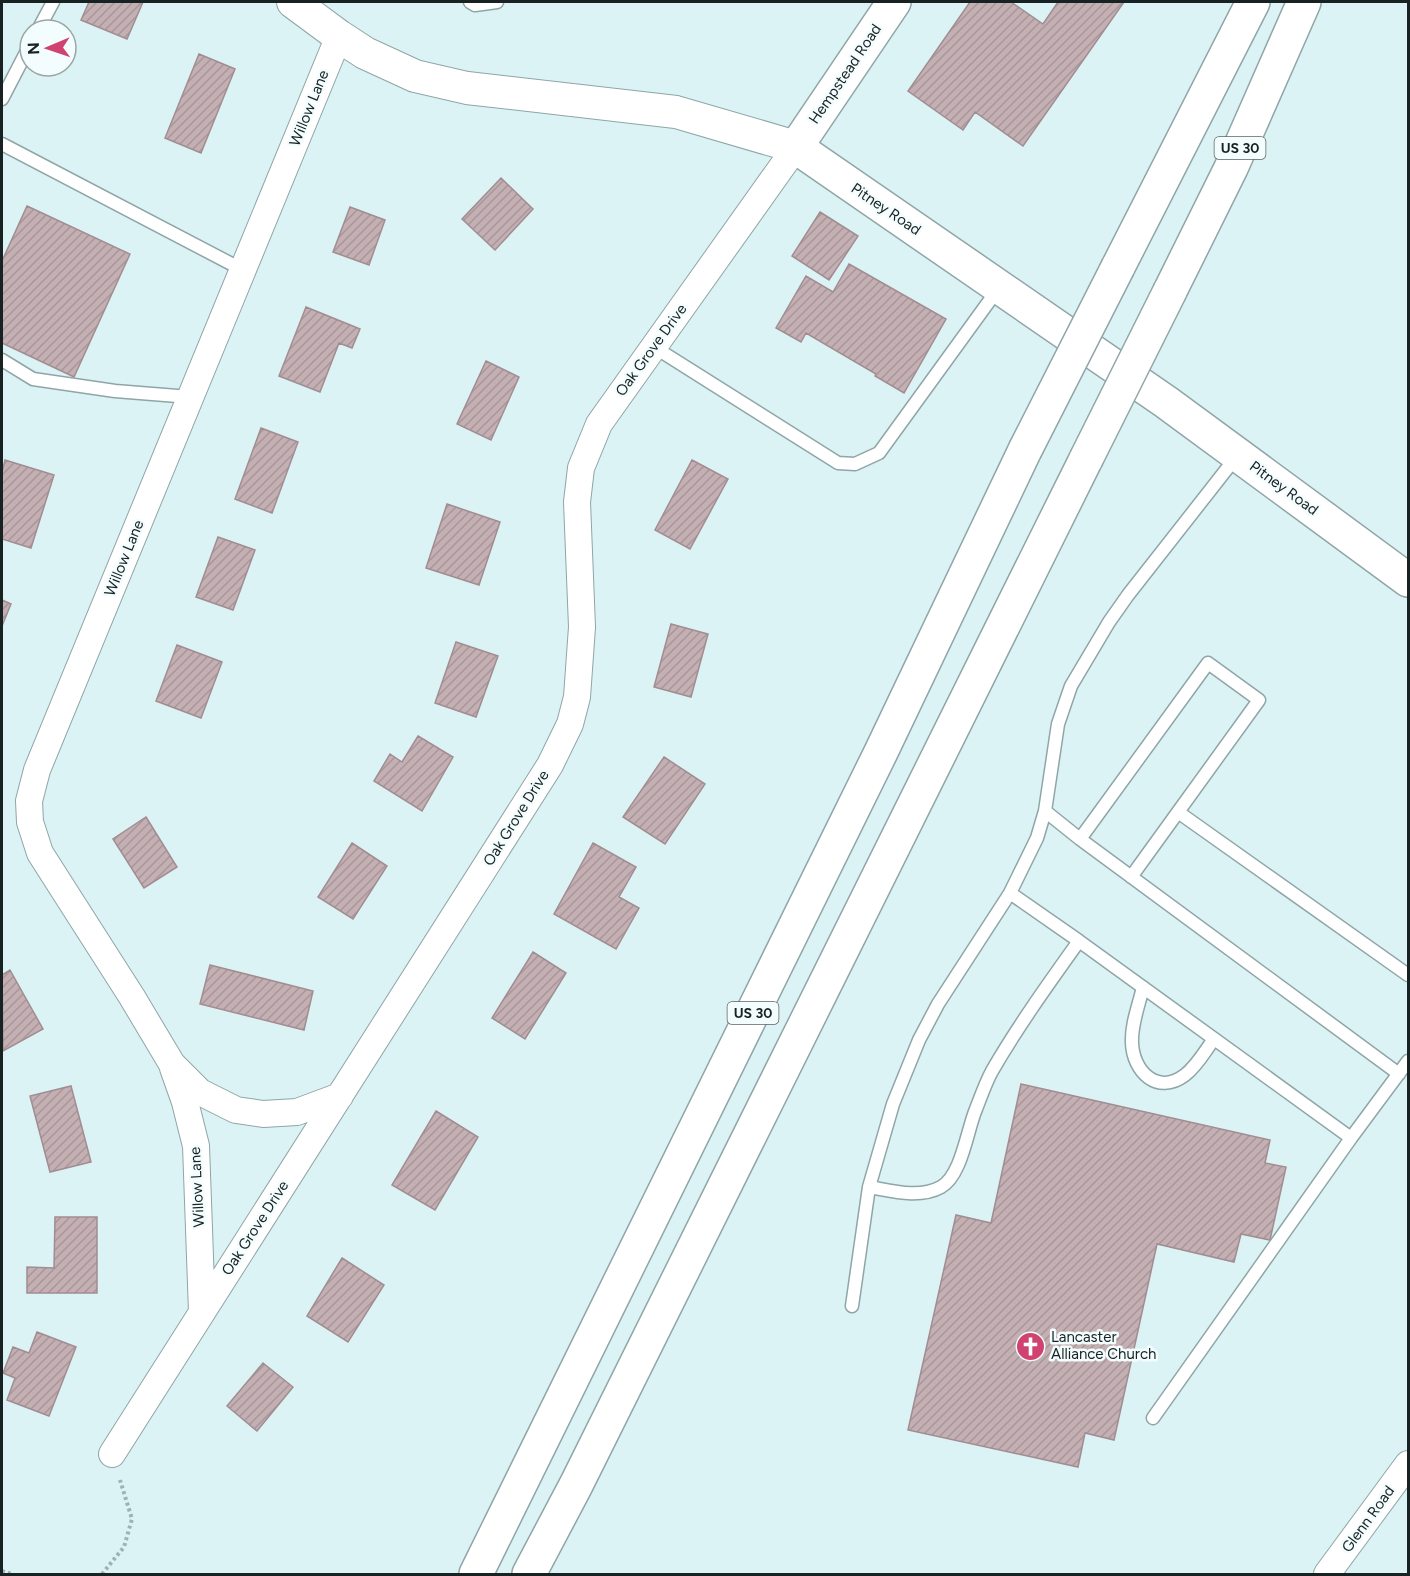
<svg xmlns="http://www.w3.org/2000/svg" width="1410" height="1576" font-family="Figtree,sans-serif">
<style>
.building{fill:url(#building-hatch);stroke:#a18d91;stroke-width:1.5}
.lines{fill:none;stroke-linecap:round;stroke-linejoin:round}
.service-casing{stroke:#8fa5a7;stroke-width:15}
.minor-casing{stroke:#8fa5a7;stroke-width:28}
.tertiary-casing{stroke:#8fa5a7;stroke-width:34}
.secondary-casing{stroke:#8fa5a7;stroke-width:36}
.motorway-casing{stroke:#8fa5a7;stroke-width:36}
.path{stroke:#9fb2b3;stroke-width:4;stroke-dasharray:3 3;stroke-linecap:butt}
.service{stroke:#fff;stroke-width:12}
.minor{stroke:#fff;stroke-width:26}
.tertiary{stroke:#fff;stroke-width:32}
.secondary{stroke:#fff;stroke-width:33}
.motorway{stroke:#fff;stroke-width:33}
.motorway-bridge-casing{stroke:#8fa5a7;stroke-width:36;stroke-linecap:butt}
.motorway-bridge{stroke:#fff;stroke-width:33}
.labels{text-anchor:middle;stroke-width:5;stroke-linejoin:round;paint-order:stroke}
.shield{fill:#f4fdfe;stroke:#5b6465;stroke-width:1.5}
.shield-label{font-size:14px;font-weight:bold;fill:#192223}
.street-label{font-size:15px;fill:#192223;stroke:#f4fdfe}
.poi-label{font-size:15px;fill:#192223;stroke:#f4fdfe;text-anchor:start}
</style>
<defs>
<pattern id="building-hatch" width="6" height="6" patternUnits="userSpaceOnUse" patternTransform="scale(1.5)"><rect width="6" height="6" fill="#c4afb3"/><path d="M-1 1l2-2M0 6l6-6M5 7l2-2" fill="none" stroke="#a8969a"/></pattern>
</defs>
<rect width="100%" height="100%" fill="#dcf3f5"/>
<path class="building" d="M89 2H143L127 39 81 20Z
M970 2H1011L1043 24 1058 2H1124L1023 146 975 112 963 130 908 91Z
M199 54 235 69 201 153 165 138Z
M501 178 533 209 495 250 462 219Z
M27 206 130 254 74 377 2 343V261Z
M350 207 385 220 369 265 333 252Z
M820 212 858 236 829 280 792 256Z
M849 264 946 319 904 393 875 376 876 374 806 333 801 342 776 328 806 276 833 292Z
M306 307 360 329 352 348 339 343 320 392 279 376Z
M486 361 519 377 491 440 457 424Z
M261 428 298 442 272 513 235 499Z
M5 460 54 475 31 548 2 539V472Z
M692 460 728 479 690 549 655 530Z
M447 504 500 522 479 585 426 568Z
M218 537 255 550 233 610 196 597Z
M2 600 11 604 2 626Z
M671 624 708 634 691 697 654 687Z
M456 642 498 656 476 717 435 703Z
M177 645 222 662 201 718 156 701Z
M418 736 453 757 422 811 374 781 390 754 402 762Z
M664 757 705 784 665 844 623 817Z
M146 817 177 867 144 888 113 839Z
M352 843 387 866 353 919 318 897Z
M593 843 636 867 619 897 639 908 616 949 554 914Z
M533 952 566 973 525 1039 492 1018Z
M210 965 313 991 304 1030 200 1004Z
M10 970 43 1029 3 1051 2 975Z
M1021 1084 1270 1140 1265 1163 1286 1167 1270 1240 1241 1234 1234 1262 1157 1244 1114 1440 1085 1433 1078 1467 908 1430 956 1215 991 1223Z
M71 1086 91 1162 50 1172 30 1096Z
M436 1111 478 1137 435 1210 392 1185Z
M55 1217H97V1293H27V1267L54 1268Z
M342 1258 384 1285 348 1342 307 1316Z
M37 1332 76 1347 49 1416 7 1400 15 1378 3 1373 13 1347 29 1353Z
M263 1363 293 1387 257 1431 227 1406Z"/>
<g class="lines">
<defs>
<path id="service" d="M470 2 475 5 497 2
M38 30 53 2
M2 99 30 45
M2 144 243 270
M654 347 838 463 855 464 879 453 998 289
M2 360 33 379 115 391 190 397
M1237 456 1128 595 1109 622 1071 686 1058 724 1045 811 1037 838 1010 893 938 1004 919 1040 893 1104 869 1187C892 1191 919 1199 941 1187 962 1175 967 1130 976 1109 981 1096 986 1082 992 1071 1018 1026 1049 983 1079 941L1351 1138 1408 1061
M1045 811 1080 839
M1131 877 1178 812
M1010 893 1079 941
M1143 987C1139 1005 1131 1024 1132 1043 1133 1071 1157 1096 1185 1075 1197 1066 1205 1051 1214 1039
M1399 1074 1080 839 1208 663 1259 700 1178 812 1408 975
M852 1306 869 1187
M1153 1418 1351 1138"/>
<path id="minor" d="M339 36 37 770 29 801 30 822 40 853 132 997 172 1064 200 1092 236 1110 263 1114 297 1112 340 1096
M173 1068 185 1102 196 1146 202 1312
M112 1454 550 765 570 724 577 697 582 627 577 502 581 468 599 424 796 147
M1327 1574 1408 1464"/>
<path id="tertiary" d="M293 2 339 36 365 53 415 76 467 88 676 112 796 147"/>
<path id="secondary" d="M894 2 796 147 1166 402 1408 580"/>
<path id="motorway" d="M1118 267 1253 2
M1170 291 1231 168 1304 2
M476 1574 881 752 1025 450
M529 1574 576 1485 1086 459"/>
</defs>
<use href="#service" class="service-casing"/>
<use href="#minor" class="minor-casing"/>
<use href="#tertiary" class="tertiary-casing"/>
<use href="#secondary" class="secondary-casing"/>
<use href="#motorway" class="motorway-casing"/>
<path class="path" d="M2 1571 12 1574
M102 1574 124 1547 132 1519 120 1480"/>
<use href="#service" class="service"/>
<use href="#minor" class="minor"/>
<use href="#tertiary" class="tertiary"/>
<use href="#secondary" class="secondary"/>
<use href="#motorway" class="motorway"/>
<defs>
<path id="motorway-bridge" d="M1025 450 1118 267
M1086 459 1170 291"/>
</defs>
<use href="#motorway-bridge" class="motorway-bridge-casing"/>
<use href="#motorway-bridge" class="motorway-bridge"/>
</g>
<defs>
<symbol id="church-disc" viewBox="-11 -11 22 22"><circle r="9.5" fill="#d04371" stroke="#f4fdfe"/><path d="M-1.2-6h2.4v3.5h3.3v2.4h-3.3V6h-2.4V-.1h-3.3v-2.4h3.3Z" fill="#fff"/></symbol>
</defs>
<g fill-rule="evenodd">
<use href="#church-disc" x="1014" y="1330" width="33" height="33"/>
</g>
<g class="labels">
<g class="shield">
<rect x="1214.5" y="137" width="51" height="22" rx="4.5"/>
<rect x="727.5" y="1002" width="51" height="22" rx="4.5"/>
</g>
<g class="shield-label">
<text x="1240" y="153">US 30</text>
<text x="753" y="1018">US 30</text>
</g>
<g class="street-label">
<text transform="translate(845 74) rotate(-56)" y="5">Hempstead Road</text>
<text transform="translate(309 108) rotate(-68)" y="5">Willow Lane</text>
<text transform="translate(886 209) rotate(34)" y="5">Pitney Road</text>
<text transform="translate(651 350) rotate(-54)" y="5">Oak Grove Drive</text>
<text transform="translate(1284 488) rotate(36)" y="5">Pitney Road</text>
<text transform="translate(124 558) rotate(-68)" y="5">Willow Lane</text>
<text transform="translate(516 818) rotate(-58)" y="5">Oak Grove Drive</text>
<text transform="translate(197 1187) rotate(-93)" y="5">Willow Lane</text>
<text transform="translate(255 1228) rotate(-57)" y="5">Oak Grove Drive</text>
<text transform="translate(1368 1519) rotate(-54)" y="5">Glenn Road</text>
</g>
<g class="poi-label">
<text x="1051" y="1342">Lancaster<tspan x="1051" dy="17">Alliance Church</tspan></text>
</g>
</g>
<rect width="1410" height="1576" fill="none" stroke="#192223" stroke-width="6"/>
<g transform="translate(48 48) rotate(268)"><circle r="28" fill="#f4fdfe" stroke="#9ca5a6" stroke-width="1.5"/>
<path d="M0-4.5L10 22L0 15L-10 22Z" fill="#d04371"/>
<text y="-9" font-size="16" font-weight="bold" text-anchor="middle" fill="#192223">N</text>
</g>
</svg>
